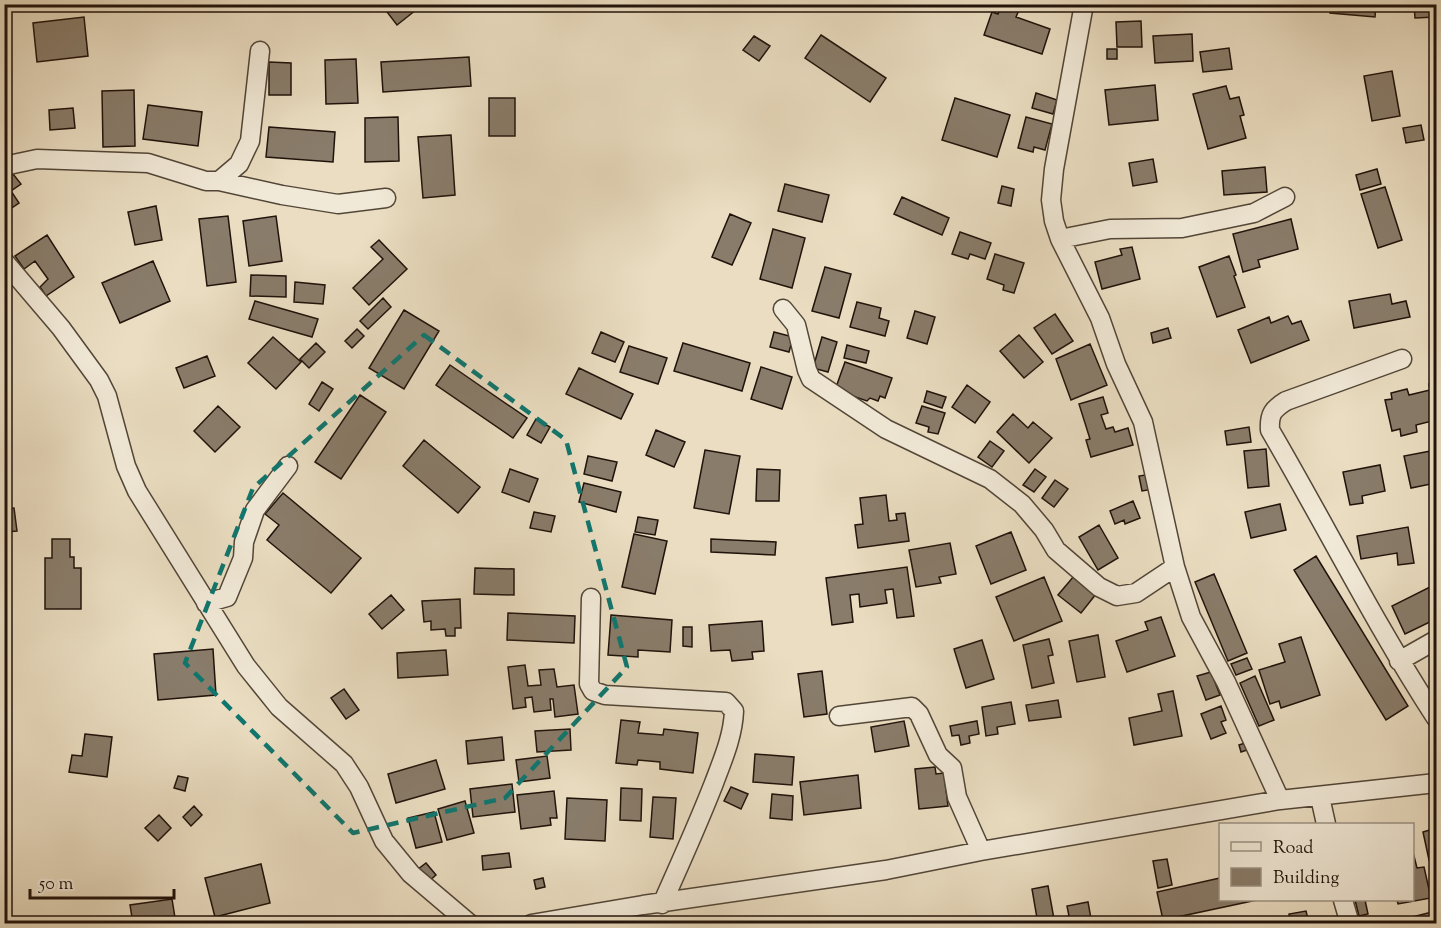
<svg xmlns="http://www.w3.org/2000/svg" width="1441" height="928" font-family="'Sorts Mill Goudy',serif">
<style>
.building{fill:#897c6a;stroke:#20130b;stroke-width:1.5}
.lines{fill:none;stroke-linecap:round;stroke-linejoin:round}
.minor-casing{stroke:#524638;stroke-width:21}
.minor{stroke:#f1e9d7;stroke-width:18}
.marked{fill:none;stroke:#0f766e;stroke-width:4.5;stroke-dasharray:12 8;stroke-linejoin:round}
</style>
<rect width="100%" height="100%" fill="#eaddc1"/>
<filter id="stains"><feTurbulence type="fractalNoise" baseFrequency=".00333" numOctaves="4"/><feColorMatrix values="0 0 0 0 .2 0 0 0 0 .09 0 0 0 0 .02 0 0 0 .5 -.17"/></filter>
<radialGradient id="worn" r=".72"><stop offset=".6" stop-color="#630" stop-opacity="0"/><stop offset="1" stop-color="#630" stop-opacity=".3"/></radialGradient>
<path class="building" d="M381 4H419L421 6 397 25Z
M1002 4 1019 10 1016 17 1050 29 1042 54 984 35 992 12 998 14Z
M1331 4H1376L1375 17 1330 13Z
M1414 4H1436V17L1415 18Z
M84 17 88 56 37 62 33 23Z
M1141 21 1142 47H1117L1116 22Z
M1192 34 1193 61 1155 63 1153 36Z
M821 35 886 78 870 102 805 58Z
M754 36 770 46 759 61 743 50Z
M1229 48 1232 69 1203 72 1200 52Z
M1107 49H1117V59H1107Z
M469 57 471 86 383 92 381 62Z
M356 59 358 103 326 104 325 60Z
M269 62 291 63V95H269Z
M1392 71 1400 116 1372 121 1364 76Z
M1155 85 1158 120 1109 125 1105 90Z
M1226 86 1230 99 1239 97 1244 115 1240 116 1246 138 1208 149 1193 94Z
M134 90 135 146 103 147 102 91Z
M1036 93 1057 100 1053 114 1032 108Z
M489 98H515V136H489Z
M955 98 1010 115 997 157 942 140Z
M148 105 202 112 198 146 143 139Z
M73 108 75 128 50 130 49 110Z
M398 117 399 161 365 162V118Z
M1026 117 1052 124 1045 150 1034 147 1033 152 1018 148Z
M1421 125 1424 140 1406 143 1403 128Z
M269 127 335 132 333 162 266 157Z
M451 135 455 195 423 198 418 137Z
M1153 159 1157 182 1133 186 1129 163Z
M1265 167 1267 192 1224 195 1222 171Z
M1377 169 1381 184 1360 190 1356 175Z
M13 174 21 184 11 191 19 203 4 213V180Z
M785 184 829 195 822 222 778 211Z
M1002 186 1014 189 1011 206 998 203Z
M1385 187 1402 240 1378 248 1361 194Z
M902 197 949 218 942 235 894 214Z
M156 206 162 240 135 245 128 212Z
M730 214 751 223 732 265 712 257Z
M228 216 236 282 207 286 199 219Z
M276 216 282 261 249 266 243 221Z
M1291 219 1298 249 1258 260 1260 267 1243 272 1233 234Z
M773 229 805 238 792 288 760 279Z
M960 232 991 243 985 259 970 254 968 259 952 254Z
M47 235 74 277 46 296 40 287 48 279 35 261 24 269 15 256Z
M379 240 407 269 369 305 353 288 383 259 371 247Z
M1132 247 1140 279 1102 289 1095 262 1122 255 1120 249Z
M995 254 1024 263 1014 293 1003 290 1004 285 987 279Z
M1229 256 1236 275 1234 276 1245 307 1217 317 1199 267Z
M153 261 170 301 120 323 102 283Z
M825 267 851 274 839 318 812 311Z
M1436 270V298H1435L1431 271Z
M251 275 286 276V297L250 296Z
M295 282 325 285 323 304 294 302Z
M1390 294 1392 304 1406 301 1410 317 1354 328 1349 301Z
M383 298 391 307 368 329 360 321Z
M255 301 318 319 312 337 249 319Z
M857 302 881 308 879 318 889 321 885 336 850 327Z
M404 310 439 331 404 389 369 368Z
M915 311 935 317 927 344 907 338Z
M1055 314 1073 341 1052 354 1034 328Z
M1288 316 1292 324 1301 321 1309 340 1251 363 1238 330 1269 317 1271 323Z
M1168 328 1171 338 1153 343 1151 333Z
M357 329 364 336 352 348 345 341Z
M601 332 624 342 615 362 592 353Z
M774 332 793 337 789 352 770 347Z
M1019 335 1043 362 1024 378 1000 351Z
M273 337 301 362 276 389 248 363Z
M822 337 837 342 828 372 813 368Z
M316 343 325 352 309 368 300 359Z
M683 343 750 363 742 391 674 371Z
M1090 344 1107 385 1071 400 1056 359Z
M847 345 869 351 866 363 844 358Z
M629 346 667 358 658 384 620 372Z
M207 356 215 376 184 388 176 368Z
M845 362 892 378 885 398 880 396 878 401 870 398 867 401 835 390Z
M450 365 527 418 513 438 436 385Z
M761 367 792 377 782 409 751 399Z
M579 368 633 394 621 419 566 394Z
M322 382 333 389 319 411 309 404Z
M1436 382V420L1416 425 1417 432 1401 436 1400 429 1392 431 1385 400 1392 399 1391 393 1407 389 1409 395 1430 390 1429 384Z
M967 385 990 402 975 423 952 407Z
M927 391 946 397 942 408 924 402Z
M360 395 386 412 341 479 315 462Z
M1103 397 1108 413 1101 415 1106 429 1113 427 1115 432 1128 428 1133 445 1091 457 1086 440 1090 439 1079 404Z
M218 406 240 427 215 452 194 431Z
M922 406 945 413 938 434 928 432 929 427 916 423Z
M1013 414 1028 428 1033 422 1052 438 1029 463 997 432Z
M536 419 550 427 541 443 527 435Z
M1249 427 1251 442 1227 445 1225 431Z
M656 430 685 442 674 467 646 455Z
M424 440 480 487 458 513 403 466Z
M990 441 1004 451 992 467 978 457Z
M1266 449 1269 486 1248 488 1244 451Z
M705 450 740 456 729 514 694 508Z
M1436 450V483L1411 488 1404 456Z
M588 456 617 462 612 481 584 474Z
M1380 465 1385 491 1362 496 1363 503 1350 505 1343 472Z
M510 469 538 479 529 502 502 492Z
M757 469 780 470 779 501H756Z
M1035 469 1046 477 1034 492 1023 485Z
M1151 474 1154 489 1142 491 1139 476Z
M1055 480 1068 489 1054 507 1042 498Z
M584 483 621 492 616 512 579 502Z
M283 493 361 558 331 593 267 540 279 525 265 514Z
M886 495 889 521 897 520 896 514 905 513 909 541 858 548 855 525 863 524 860 498Z
M1133 501 1140 518 1125 524 1124 520 1115 524 1110 511Z
M1280 504 1286 530 1251 538 1245 512Z
M14 508 17 531 4 532V509Z
M534 512 555 516 551 532 530 528Z
M638 517 658 520 655 535 635 532Z
M1099 525 1118 558 1098 570 1079 537Z
M1408 527 1414 563 1398 565 1397 553 1361 559 1357 536Z
M1011 532 1026 570 991 584 976 546Z
M634 534 667 541 655 594 622 587Z
M52 539H70V557H74V568H81V609H45V558H52Z
M711 539 776 542 775 555 711 552Z
M950 543 956 574 939 577 941 583 916 587 909 550Z
M1316 556 1408 706 1386 720 1294 570Z
M907 567 914 616 897 618 893 589 885 590 887 603 860 607 859 594 850 595 853 622 832 625 826 578Z
M475 568 514 569V595L474 594Z
M1214 574 1247 653 1228 661 1195 582Z
M1074 576 1096 594 1081 613 1058 595Z
M1044 577 1062 621 1014 641 996 597Z
M1436 584V619L1405 634 1392 606Z
M391 595 404 610 382 629 369 614Z
M460 599 461 628H455V636H446L445 629 431 630V621L424 622 422 601Z
M508 613 575 616 574 643 507 640Z
M611 615 672 620 670 652 638 650V657L608 655Z
M1161 617 1175 656 1127 672 1116 641 1148 630 1145 622Z
M762 621 764 651 752 652 753 659 732 661 730 650 711 651 709 625Z
M683 627H692V647L683 646Z
M1098 635 1105 677 1077 682 1069 641Z
M1301 637 1320 695 1281 708 1279 701 1270 704 1259 670 1285 662 1279 644Z
M1049 639 1053 655 1048 656 1054 683 1032 688 1023 645Z
M982 640 994 679 966 688 954 649Z
M213 649 216 695 158 700 154 654Z
M446 650 448 675 398 678 397 653Z
M1247 658 1252 669 1236 675 1231 664Z
M525 665 528 686 541 685 539 670 554 669 557 687 574 685 578 714 555 717 553 699H550L551 710 534 712 532 697 525 698 526 707 513 709 508 667Z
M822 671 827 714 804 717 798 674Z
M1211 672 1220 695 1206 700 1197 676Z
M1255 676 1274 720 1259 726 1240 683Z
M344 689 359 710 346 719 331 698Z
M1173 691 1182 736 1134 745 1129 718 1162 711 1158 694Z
M1058 700 1061 717 1029 721 1026 705Z
M1011 702 1015 724 997 727 998 734 986 736 982 707Z
M1221 706 1226 720 1221 722 1226 733 1211 739 1201 714Z
M621 720 640 722 638 733 663 735 664 729 698 733 693 773 660 769V762L638 760 637 765 616 763Z
M904 721 909 746 875 752 871 727Z
M977 721 979 734 969 736 970 743 961 745 959 735 952 736 950 726Z
M570 729 571 750 537 752 535 731Z
M85 734 112 737 107 777 69 772 72 755 82 756Z
M502 737 504 760 468 764 466 741Z
M1248 742 1250 749 1241 752 1239 745Z
M755 754 794 757 792 785 753 782Z
M547 756 550 778 519 782 516 760Z
M436 760 445 789 396 803 388 774Z
M935 767 936 774 944 773 948 806 919 809 915 769Z
M858 775 861 808 804 815 800 782Z
M178 776 188 778 185 791 174 788Z
M512 784 515 812 473 817 470 789Z
M731 787 748 794 741 809 724 801Z
M621 788 642 789 641 821 620 820Z
M554 791 557 818H550L551 825 521 829 517 795Z
M772 794 793 796 792 820 770 818Z
M653 797 676 798 673 839 650 837Z
M567 798 607 800 605 841 565 839Z
M465 801 474 833 447 840 438 809Z
M194 806 202 815 191 826 183 817Z
M434 812 442 842 416 848 408 818Z
M159 815 171 828 158 841 145 828Z
M1436 828V858L1429 860 1423 832Z
M1412 848 1417 868 1424 867 1431 898 1398 904 1397 900H1412Z
M509 853 511 867 483 870 482 856Z
M1167 859 1172 885 1158 888 1153 861Z
M426 863 436 875 427 883 417 870Z
M261 864 270 903 215 917 205 878Z
M1436 864V888H1434L1430 865Z
M543 878 545 887 536 889 534 880Z
M1220 878V900H1257L1163 920 1157 892Z
M1048 886 1054 919 1069 916 1067 906 1088 902 1092 924H1038L1032 889Z
M172 899 176 924H133L130 905Z
M1355 900H1365L1368 914 1359 916Z
M1306 911 1309 924H1277L1290 921 1289 914Z
M1436 911V924H1409L1408 918Z
M908 918 909 924H883L882 920Z
M951 918 952 924H931L936 923 935 920Z"/>
<g class="lines">
<defs>
<path id="minor" d="M1084 4 1054 169 1051 200 1054 221 1060 239 1100 318 1116 364 1143 422 1175 567 1191 617 1226 682 1280 800
M4 166 37 159 148 163 206 181H219L239 164 250 141 260 51
M219 181 282 195 338 204 386 198
M1060 239 1110 229 1182 228 1254 213 1285 197
M4 261 61 328 99 380 107 396 126 466 137 491 246 666 279 707 344 764 359 787 384 841 411 874 470 924
M783 309 796 325 807 370 811 379 886 429 990 479 1022 504 1044 530 1056 550 1099 587 1117 596 1136 593 1175 567
M1402 359 1286 401C1273 409 1269 414 1270 430 1326 526 1376 626 1436 718
M591 598 589 684 593 691 605 695 726 702 734 711C733 736 723 759 714 783 698 824 680 864 662 904
M206 603 227 597 243 558 244 542 255 510 288 466
M1399 661 1436 640
M839 716 912 707 919 714 938 755 952 768 957 797 981 851
M1320 797 1326 824
M1343 900 1350 924
M531 924 643 905 886 870 981 851 1280 800 1436 783"/>
</defs>
<use href="#minor" class="minor-casing"/>
<use href="#minor" class="minor"/>
</g>
<path class="marked" d="M424 335 566 440 627 667 505 798 353 833 185 663 253 488Z"/>
<rect width="1441" height="928" fill="none" stroke="#eaddc1" stroke-width="24"/>
<rect x="6" y="6" width="1429" height="916" fill="none" stroke="#20130b" stroke-width="3"/>
<rect x="12" y="12" width="1417" height="904" fill="none" stroke="#20130b" stroke-width="1.5"/>
<rect x="1219" y="823" width="195" height="78" fill="#f1e9d7" stroke="#9d9385" stroke-width="1.5"/>
<rect x="1231" y="842" width="30" height="9" fill="#f1e9d7" stroke="#9d9385" stroke-width="1.5"/>
<text x="1273" y="853" font-size="18" fill="#20130b">Road</text>
<rect x="1231" y="868" width="30" height="18" fill="#897c6a" stroke="#9d9385" stroke-width="1.5"/>
<text x="1273" y="883" font-size="18" fill="#20130b">Building</text>
<path d="M30 889v9h144v-9" fill="none" stroke="#20130b" stroke-width="3"/>
<text x="39" y="889" font-size="18" fill="#20130b" stroke="#f1e9d7" stroke-width="4.5" paint-order="stroke">50 m</text>
<rect width="100%" height="100%" filter="url(#stains)"/>
<rect width="100%" height="100%" fill="url(#worn)"/>
</svg>
